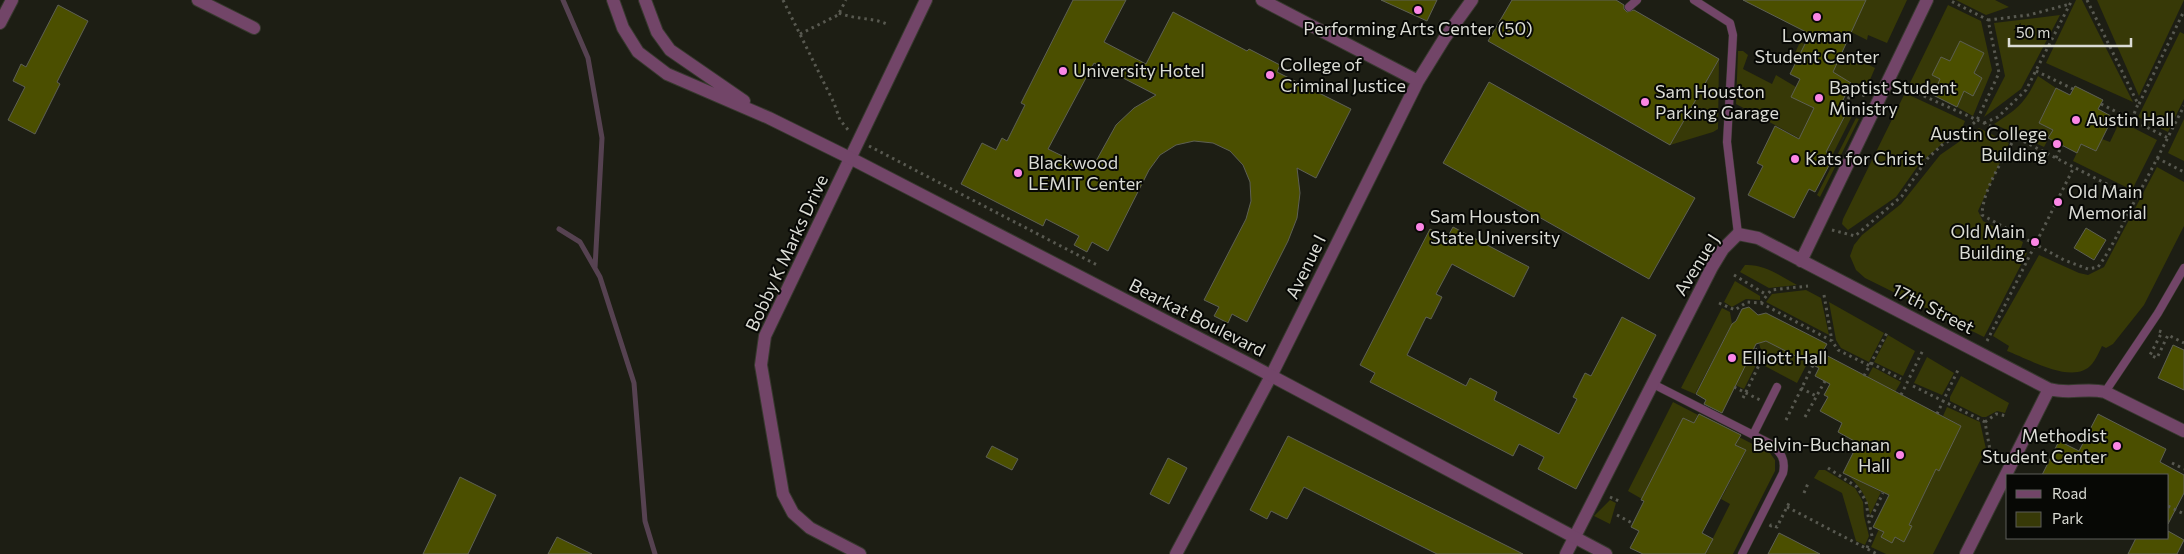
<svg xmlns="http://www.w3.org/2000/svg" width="2184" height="554" font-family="Commissioner,sans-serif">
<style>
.green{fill:#373907}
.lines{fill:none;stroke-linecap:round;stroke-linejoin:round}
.stream{stroke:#564251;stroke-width:5}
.building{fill:#4b4f00;stroke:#5e6054;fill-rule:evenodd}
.service-casing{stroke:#38392f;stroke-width:9}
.minor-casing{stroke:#38392f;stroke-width:14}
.tertiary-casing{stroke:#38392f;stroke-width:14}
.path{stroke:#585950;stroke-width:3;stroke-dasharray:2.5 4;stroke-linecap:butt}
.service{stroke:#724568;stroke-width:8}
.minor{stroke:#724568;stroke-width:12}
.tertiary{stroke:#724568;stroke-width:12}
.poi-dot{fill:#fb86e5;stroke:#070805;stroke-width:2}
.labels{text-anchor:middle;stroke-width:4;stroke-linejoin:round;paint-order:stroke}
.poi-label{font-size:18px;fill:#dbdcd5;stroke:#070805;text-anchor:start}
.street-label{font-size:18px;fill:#dbdcd5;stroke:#070805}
</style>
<rect width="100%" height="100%" fill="#1d1e14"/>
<path class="green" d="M1866 0H1907L1887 43 1868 35 1867 40 1851 32Z
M1956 0H1995L2009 7 1986 15Z
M2076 0H2082L2133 102 2046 63Z
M2097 0H2184L2139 96Z
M1948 5 1981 21 1992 70 1973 116 1957 107 1964 91 1973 95 1982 78 1974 73 1984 53 1960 41 1950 61 1932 75 1940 79 1933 95 1910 83Z
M2060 15 2021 89 1984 117 2005 76 1994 23Z
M2180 32 2184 34V99L2168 132 2138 117Z
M1800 42 1815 50 1813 55 1836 66 1843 52 1875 68 1864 94 1857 91 1859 87 1795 53Z
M1738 51H1743L1748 55 1743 69 1772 84 1776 75 1796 87 1792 97 1814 108 1834 136 1847 113 1852 116 1832 156 1736 104Z
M1719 59 1718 129 1713 132 1670 145Z
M2038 76 2056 88 2039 123 2053 130 2044 147 1994 124C2019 108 2025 103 2038 76Z
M1905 93 1965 121 1963 126 1920 163 1896 197 1848 230 1842 224 1843 219Z
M1856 118 1859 119 1820 197 1817 195Z
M2184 119V161L2168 153Z
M2120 121 2157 140 2132 190 2073 161 2081 144 2095 151 2102 139 2110 142Z
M1979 128 2009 143 1978 211 1983 221 2023 242 2021 248 2027 253 1984 337 1865 278 1856 270 1850 256 1854 245 1862 235 1901 204 1940 155Z
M2157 167 2184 182V226L2144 305 2113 344 2106 348 2102 346C2099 352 2096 359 2092 364 2074 386 2029 359 2007 351L2009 346 1993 336 2039 255 2079 273 2088 275 2104 267Z
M1745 265C1764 264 1781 276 1797 285L1769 288 1740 272Z
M1735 281 1760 296V300L1746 299 1732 307 1724 302Z
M1806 290 1821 298 1829 335 1766 302 1772 294Z
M1829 302 1884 333 1869 362 1841 348 1836 340Z
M1722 308 1730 312 1732 324 1695 394 1681 388Z
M1888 335 1915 351 1903 376 1874 362Z
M1766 341 1808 362 1797 383 1765 366 1759 343Z
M1751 353 1757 363 1744 389 1735 385Z
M1927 357 1954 373 1942 395 1914 383Z
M1873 367 1901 382 1895 392 1867 378Z
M1961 376 2009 403 2005 413 1997 411 1986 417H1982L1950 401V397Z
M1673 402 1698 415 1694 423 1683 418 1642 499 1628 491Z
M1947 407 1980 422 1986 449 1933 554H1886L1871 547 1879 529 1884 532 1881 537 1892 543 1895 537 1904 542 1912 526 1909 525 1936 469 1939 470 1961 426 1943 416Z
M1739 437 1770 453 1775 460V471L1733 554H1705L1730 504 1721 499 1746 451 1735 445Z
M1819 470H1825L1855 488 1863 502 1864 516 1869 536 1865 545 1856 541 1842 493 1814 478Z
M1848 475 1881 492 1870 515C1868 497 1860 487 1848 475Z
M1610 500 1616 503 1610 524 1594 516Z"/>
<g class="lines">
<path class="stream" d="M563 0 588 58 602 138 595 268
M559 229 580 242 600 277 634 383 645 521 655 554"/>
</g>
<path class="building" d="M1073 0H1126L1104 42 1146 64 1173 12 1247 51 1249 49 1280 65 1277 72 1351 109 1316 178 1297 168 1300 193 1297 218 1288 241 1247 322 1232 314 1228 323 1214 316 1219 307 1204 300 1246 219 1251 201 1250 182 1243 165 1230 151 1213 143 1194 141 1176 145 1160 155 1149 170 1108 251 1092 242 1087 252 1074 245 1079 236 1046 219 1043 226 961 184 982 143 996 150 1002 138 1007 141 1025 105 1021 103ZM1094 63 1156 95 1134 108 1116 125 1091 170 1048 149Z
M1381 0H1437L1427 21Z
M1512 0H1616L1624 5V9L1627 12 1634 10 1719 59 1670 145 1488 41Z
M1743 0H1866L1833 72 1851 83 1843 100 1851 104 1826 152 1834 156 1815 192 1809 189 1794 218 1748 195 1763 166 1757 163 1775 126 1799 139 1814 108 1791 97 1800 79 1790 74 1810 34Z
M58 5 88 21 57 82 60 84 35 134 8 120 25 87 13 81 21 64 26 67Z
M1960 41 1984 53 1974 73 1982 78 1973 96 1964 91 1957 107 1933 95 1940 79 1932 75 1941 57 1950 61Z
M1489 82 1695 198 1649 279 1443 163Z
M2075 86 2103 100 2098 109 2113 117 2096 151 2081 144 2077 153 2048 138 2053 130 2039 123 2056 88 2070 95Z
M1453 227 1529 267 1514 297 1452 264 1436 294 1442 297 1431 319 1426 317 1407 355 1466 386 1470 378 1497 392 1494 400 1559 434 1577 399 1573 397 1585 373 1591 376 1622 317 1656 335 1576 489 1538 469 1544 457 1519 444 1513 456 1370 382 1375 373 1360 365 1430 229 1447 238Z
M2086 228 2106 240 2094 260 2074 248Z
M1749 307 1758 315 1766 313 1827 344 1822 353 1961 426 1939 471 1936 469 1909 525 1912 526 1904 542 1895 537 1892 543 1881 537 1884 532 1873 527 1889 495 1843 473 1858 443 1838 432 1842 423 1820 411 1828 397 1824 395 1830 384 1815 376 1819 368 1766 341 1756 344 1722 413 1704 404 1706 400 1696 394 1732 324 1736 321 1742 309Z
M2173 345 2184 350V390L2158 378Z
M1699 414 1741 435 1735 445 1746 450 1702 533 1713 539 1705 554H1643L1630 548 1639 531 1631 527 1644 501 1641 500 1683 418 1694 423Z
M2098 414 2166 449 2160 462 2184 475V493L2168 524V475H2042L2059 441 2079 451Z
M1288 436 1523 554H1437L1304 487 1287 519 1271 511 1267 519 1250 510Z
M992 446 1018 459 1012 470 986 457Z
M1168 458 1187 468 1169 504 1150 494Z
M460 477 496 495 468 554H423Z
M2168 531 2184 540 2177 554H2128L2136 538H2168Z
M1779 533 1789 538 1820 554H1768Z
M557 537 592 554H548Z"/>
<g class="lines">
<defs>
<path id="service" d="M1694 0 1730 23 1733 35 1727 142 1738 234
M1629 7 1637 0
M1653 384 1771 444C1781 453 1786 459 1783 473L1742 554
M2105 392 2158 313 2184 268
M1753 435 1777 387"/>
<path id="minor" d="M198 0 254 28
M1262 0 1418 81
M0 23 12 0
M1801 261 1927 0
M860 554 810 528 793 513 783 494 761 365 765 336 926 0
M1176 554 1271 376 1418 81 1444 39 1472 0
M1566 554 1712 267 1723 249 1738 234 1758 238 2049 389C2071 395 2085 387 2105 392L2184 431
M1966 554 2049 389"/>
<path id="tertiary" d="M613 0 623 28 638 52 667 74 769 118 850 158 1251 365 1606 554
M645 0 657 32 670 50 744 101"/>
</defs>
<use href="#service" class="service-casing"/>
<use href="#minor" class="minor-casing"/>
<use href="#tertiary" class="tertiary-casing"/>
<path class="path" d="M783 0 834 103 840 120 849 131
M2087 0 2138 104 2132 119
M839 13C856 20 873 17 889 25
M1988 20 2029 15 2070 4
M800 34 838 15 846 0
M2036 71 2073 89
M1906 88 2015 137
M1848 99 1853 91 1865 96
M2101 104 2168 138
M2139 104 2184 11
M1848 109 1858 114
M1984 123 1998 117 2026 90 2072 0
M869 146 1099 266
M2056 158 2062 145
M2157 158 2184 172
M2136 199 2015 137C2003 161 1983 188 1982 215L2064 260 2088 269 2098 267C2112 248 2121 227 2132 206 2150 173 2167 139 2184 106
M1832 230 1855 236 1902 196 1927 159 1943 144 1962 134 1977 120 1999 73 1988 20 1949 0
M1734 275 1767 295
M1824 295 1832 341
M1719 303 1735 310 1747 302 1761 303 1771 290 1808 286
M1761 303 1832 341 1838 350 1870 366
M2159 331 2162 332 2150 355 2157 358 2168 335 2184 343
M1987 341 2074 167
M1871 363 1901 379
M1864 376 1888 331
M1913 386 1985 422 1990 450
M1734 387 1760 400
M1801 388 1816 396
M1901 395 1923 350
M1743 398 1760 363 1755 347
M1937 414 1958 370
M1805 417 1825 381
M1786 420 1813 365
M1985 422 1996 414 2007 416
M2172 463 2184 469
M1828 468 1857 487 1866 501 1869 522
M1804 493 1809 481
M1610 497 1621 502
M2168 506 2184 514
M1787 507 1877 554
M1617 515 1632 523
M1770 527 1771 525 1777 527 1789 503
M1867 548 1872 536 1869 522 1883 493"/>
<use href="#service" class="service"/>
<use href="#minor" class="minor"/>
<use href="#tertiary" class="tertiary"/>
</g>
<g class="poi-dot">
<circle cx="1418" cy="10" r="5"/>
<circle cx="1817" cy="17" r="5"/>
<circle cx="1063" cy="71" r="5"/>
<circle cx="1270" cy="75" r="5"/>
<circle cx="1819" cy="98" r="5"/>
<circle cx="1645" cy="102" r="5"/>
<circle cx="2076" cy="120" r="5"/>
<circle cx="2057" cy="144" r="5"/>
<circle cx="1795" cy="159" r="5"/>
<circle cx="1018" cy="173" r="5"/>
<circle cx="2058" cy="202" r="5"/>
<circle cx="1420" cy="227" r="5"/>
<circle cx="2035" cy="242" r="5"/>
<circle cx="1732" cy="358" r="5"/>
<circle cx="2117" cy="446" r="5"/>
<circle cx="1900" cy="455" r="5"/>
</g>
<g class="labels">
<g class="poi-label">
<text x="1418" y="35" text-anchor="middle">Performing Arts Center (50)</text>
<text x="1817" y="42" text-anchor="middle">Lowman<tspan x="1817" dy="21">Student Center</tspan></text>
<text x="1280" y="71">College of<tspan x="1280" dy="21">Criminal Justice</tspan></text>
<text x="1073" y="77">University Hotel</text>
<text x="1829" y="94">Baptist Student<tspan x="1829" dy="21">Ministry</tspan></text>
<text x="1655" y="98">Sam Houston<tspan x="1655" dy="21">Parking Garage</tspan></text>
<text x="2086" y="126">Austin Hall</text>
<text x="2047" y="140" text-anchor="end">Austin College<tspan x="2047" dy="21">Building</tspan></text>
<text x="1805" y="165">Kats for Christ</text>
<text x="1028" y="169">Blackwood<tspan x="1028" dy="21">LEMIT Center</tspan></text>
<text x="2068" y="198">Old Main<tspan x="2068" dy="21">Memorial</tspan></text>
<text x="1430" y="223">Sam Houston<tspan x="1430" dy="21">State University</tspan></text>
<text x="2025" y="238" text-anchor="end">Old Main<tspan x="2025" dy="21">Building</tspan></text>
<text x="1742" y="364">Elliott Hall</text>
<text x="2107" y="442" text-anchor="end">Methodist<tspan x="2107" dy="21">Student Center</tspan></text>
<text x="1890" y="451" text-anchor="end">Belvin-Buchanan<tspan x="1890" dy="21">Hall</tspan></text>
</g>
<g class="street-label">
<text transform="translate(787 253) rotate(-65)" y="6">Bobby K Marks Drive</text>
<text transform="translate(1697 265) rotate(-58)" y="6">Avenue J</text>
<text transform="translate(1306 267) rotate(-64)" y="6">Avenue I</text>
<text transform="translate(1933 309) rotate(27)" y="6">17th Street</text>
<text transform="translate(1197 318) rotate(27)" y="6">Bearkat Boulevard</text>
</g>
</g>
<rect x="2006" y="474" width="162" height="65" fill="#070805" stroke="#5c5d58"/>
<rect x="2016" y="490" width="25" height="8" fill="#724568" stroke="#5c5d58"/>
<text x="2052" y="499" font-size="15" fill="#dbdcd5">Road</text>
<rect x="2016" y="512" width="25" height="15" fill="#373907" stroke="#5c5d58"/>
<text x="2052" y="524" font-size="15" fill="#dbdcd5">Park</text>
<path d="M2009 38v8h122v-8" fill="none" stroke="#dbdcd5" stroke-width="2.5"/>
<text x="2016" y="38" font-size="15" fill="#dbdcd5" stroke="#070805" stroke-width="4" paint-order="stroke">50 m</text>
</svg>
